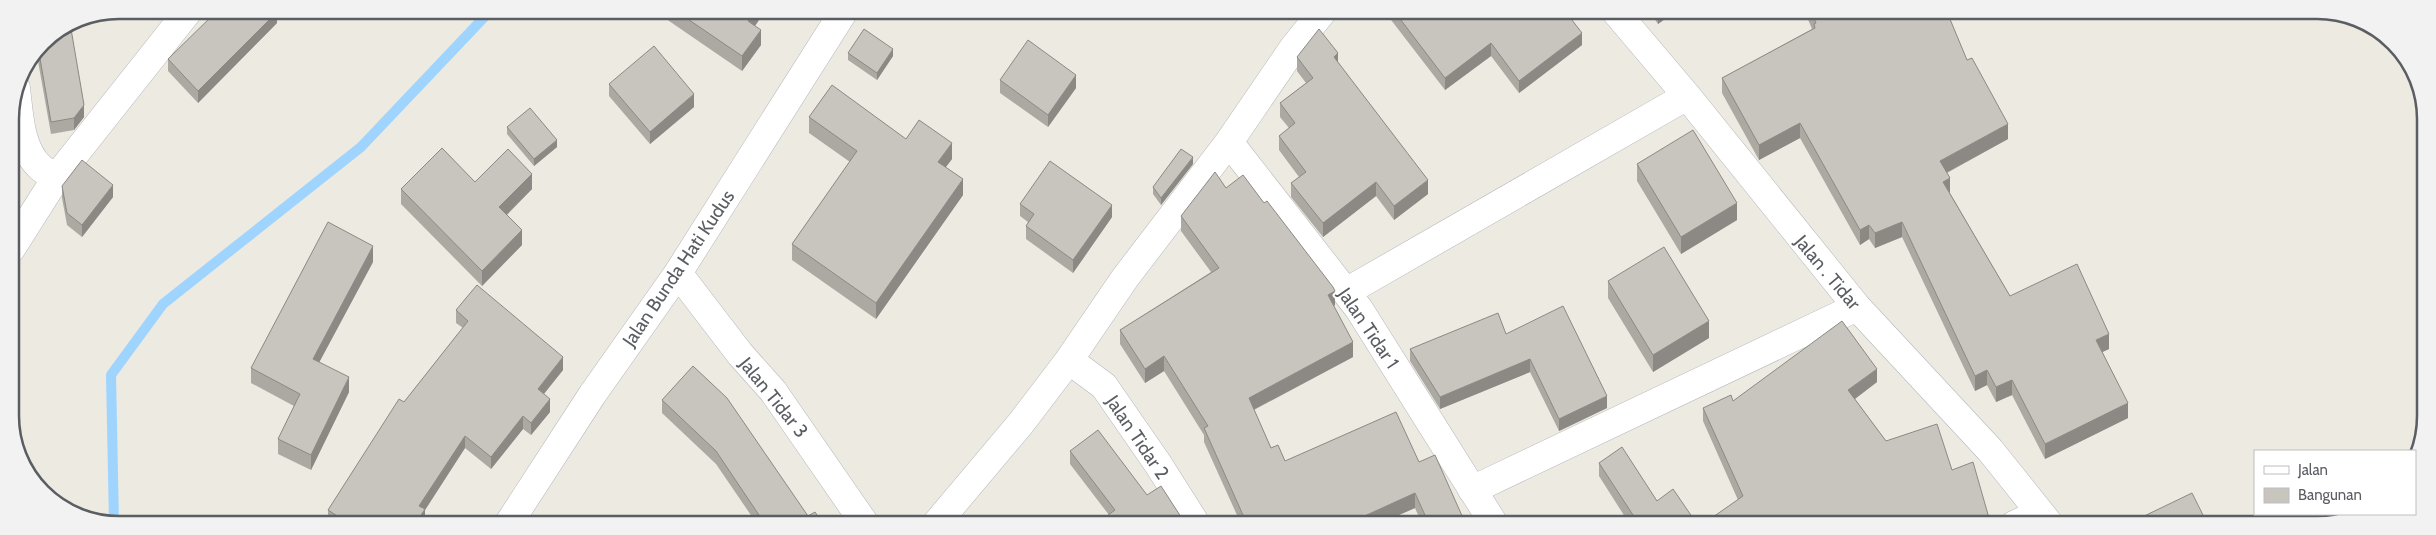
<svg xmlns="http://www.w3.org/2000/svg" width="2436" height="535" font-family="Cabin,sans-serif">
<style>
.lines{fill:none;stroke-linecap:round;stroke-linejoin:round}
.stream{stroke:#9fd4ff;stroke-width:10}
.minor-casing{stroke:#b4b7bc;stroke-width:29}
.minor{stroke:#fff;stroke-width:28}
.wall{fill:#aca9a3}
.shaded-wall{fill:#8c8985}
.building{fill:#c8c4be;stroke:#8c8985}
.labels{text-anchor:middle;stroke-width:4;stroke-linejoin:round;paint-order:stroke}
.street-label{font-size:19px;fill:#5a5d62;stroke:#fff}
.rim{fill:none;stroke:#5a5d62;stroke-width:2.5}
</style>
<rect width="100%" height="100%" fill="#edeae1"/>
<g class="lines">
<path class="stream" d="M114 523 111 375 163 304 361 147 491 10"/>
<defs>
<path id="minor" d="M1615 11 1687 96 1857 307 1990 450 2050 525
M16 88C19 113 20 149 40 167 44 171 51 174 56 178L189 10
M1229 142 1359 309 1494 524
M11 249 56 178
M678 273 740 354 773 391 865 524
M1346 292 1687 96
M1069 360 1104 386 1158 464 1196 524
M1472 490 1857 307
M509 523 592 395 678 273 844 11
M936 524 1021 423 1069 360 1125 278 1229 142 1294 47 1323 11
M2014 525 2040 513"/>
</defs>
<use href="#minor" class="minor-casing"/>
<use href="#minor" class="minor"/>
</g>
<path class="wall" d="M656 10 765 11 755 26 761 45 742 71 656 12Z
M1388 11H1465L1468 15 1582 45 1519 93 1491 56 1445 90 1388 16Z
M1649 11H1676L1658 24Z
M1805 12H1890L1893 18 1967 60 2008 139 1947 173 1950 193 2010 296 2109 349 2102 352 2128 418 2045 459 2012 395 1996 402 1987 385 1975 391 1902 237 1875 248 1869 239 1860 245 1800 138 1759 160 1722 93V78L1812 29Z
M277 23 198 103 168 71V59Z
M42 42 84 117 74 130 51 134 36 50Z
M848 53 893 56 877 80 848 60Z
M1297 57 1338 62 1428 194 1394 220 1376 196 1323 237 1291 197V183L1299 177 1279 150V136L1289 128 1280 117V103L1306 83 1297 71Z
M1000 80 1076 88 1048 127 1000 93Z
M609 84 694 107 650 144 609 96Z
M809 117 906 139 952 159 946 167 963 195 876 319 792 260V244L850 162 809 133Z
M507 127 557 147 534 166 507 134Z
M1193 164 1161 205 1153 194V187Z
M1637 164 1737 220 1681 254 1637 181Z
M475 182 532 189 507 215 522 245 482 286 401 204V189Z
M62 186 113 197 82 237 67 225 62 198Z
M1226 188 1335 305 1334 306 1353 357 1254 410 1271 448 1285 461 1419 462 1463 518 1471 524H1422L1415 508 1378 524H1241L1204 442V435L1164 371 1145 383 1120 344V330L1211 272 1181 231V216Z
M1020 204 1112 217 1073 273 1026 239V226L1028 222 1020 216Z
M373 262 319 362 349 392 311 470 278 454V439L294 406 251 383V368Z
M1608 281 1709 338 1653 372 1608 298Z
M456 310 563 370 544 394 550 412 531 435 523 429 491 469 465 448 425 510V522L424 523H329L328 522V510L404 402 463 328 456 323Z
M1506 334 1607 408 1559 431 1530 372 1440 409 1410 361V349Z
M1877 382 1855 399 1886 441 1952 470 1991 525 1703 524 1738 500 1703 421V408L1733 401Z
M662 400 808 516 823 524H757L716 464 662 413Z
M1070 451 1147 495 1183 520 1109 515 1070 464Z
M1599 463 1657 501 1627 520 1599 476Z"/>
<path class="shaded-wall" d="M755 11H765L748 36V21Z
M1658 11H1676L1658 24Z
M277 12V23L198 103V91Z
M761 30V45L742 71V56Z
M1582 33V45L1519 93V81Z
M1491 43V56L1445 90V78Z
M893 49V56L877 80V73Z
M1338 53V67L1334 57Z
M1076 75V88L1048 127V115Z
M694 94V107L650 144V132Z
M84 105V117L74 130V118Z
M1800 123V138L1759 160V145Z
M2008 124V139L1940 176V161Z
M557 140V147L534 166V159Z
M952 143V159L938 177V162Z
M1193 157V164L1161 205V198Z
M532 174V189L499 222V207Z
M1950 178V193L1943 182Z
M963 179V195L876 319V303Z
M1428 180V194L1394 220V206Z
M1376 182V196L1323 237V223Z
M113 185V197L82 237V225Z
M1737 203V220L1681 254V237Z
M1112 205V217L1073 273V260Z
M1902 222V237L1875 248V233Z
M1869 225V239L1860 245V230Z
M522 230V245L482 286V271Z
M373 246V262L313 374V359Z
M1335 291V305L1328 309V295Z
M1709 321V338L1653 372V355Z
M2109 334V349L2096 355V340Z
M1353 342V357L1249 412V398Z
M1164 356V371L1145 383V369Z
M563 357V370L538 401V389Z
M1530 359V372L1440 409V397Z
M1877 369V382L1848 404V390Z
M1987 370V385L1975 391V376Z
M349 377V392L311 470V455Z
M2012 380V395L1996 402V387Z
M1607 396V408L1559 431V419Z
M550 399V412L531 435V423Z
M2128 403V418L2045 459V444Z
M523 416V429L491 469V457Z
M465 436V448L425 510V522L424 523H416L419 506Z
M1415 493V508L1378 524H1347Z"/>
<path class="building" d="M218 10H276L277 12 198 91 168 59Z
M676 11H755L748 21 761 30 742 56Z
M1394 11H1465L1468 15 1474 11H1565L1582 33 1519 81 1491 43 1445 78Z
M1811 12H1890L1893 18 1909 12H1947L1967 60 1972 58 2008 124 1940 161 1950 178 1943 182 2010 296 2077 264 2109 334 2096 340 2128 403 2045 444 2012 380 1996 387 1987 370 1975 376 1902 222 1875 233 1869 225 1860 230 1800 123 1759 145 1722 78 1815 28 1814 24 1816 23Z
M70 23 84 105 74 118 51 122 38 47 42 42Z
M864 29 893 49 877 73 848 53Z
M1319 29 1338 53 1334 57 1428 180 1394 206 1376 182 1323 223 1291 183 1306 172 1279 136 1295 123 1280 103 1313 78 1297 57Z
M1028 40 1076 75 1048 115 1000 80Z
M654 46 694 94 650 132 609 84Z
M832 85 906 139 919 120 952 143 938 162 963 179 876 303 792 244 857 151 809 117Z
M530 108 557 140 534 159 507 127Z
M1693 130 1737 203 1681 237 1637 164Z
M442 148 475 182 508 149 532 174 499 207 522 230 482 271 401 189Z
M1181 149 1193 157 1161 198 1153 187Z
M82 160 113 185 82 225 67 213 62 186Z
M1050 161 1112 205 1073 260 1026 226 1034 214 1020 204Z
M1215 172 1226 188 1243 175 1264 203 1267 201 1333 287 1335 291 1328 295 1353 342 1249 398 1271 448 1278 445 1285 461 1396 412 1419 462 1435 455 1463 518 1467 516 1471 524H1429L1415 493 1347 524H1247L1204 428 1208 426 1164 356 1145 369 1120 330 1219 268 1181 216Z
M328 222 373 246 313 359 349 377 311 455 278 439 300 394 251 368Z
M1664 247 1709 321 1653 355 1608 281Z
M477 285 563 357 538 389 550 399 531 423 523 416 491 457 465 436 419 506 425 509 416 523H348L328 510 399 399 404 402 468 321 456 310Z
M1563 306 1607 396 1559 419 1530 359 1440 397 1410 349 1498 313 1506 334Z
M1842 321 1877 369 1848 390 1886 441 1937 424 1952 470 1973 462 1991 525 1873 524V523L1870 524H1703L1743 496 1703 408 1731 395 1733 401Z
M693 366 727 398 808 516 815 512 823 524H765L716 451 662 400Z
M1098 430 1147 495 1161 486 1183 520 1187 524H1096L1115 510 1070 451Z
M1622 447 1657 501 1673 489 1697 524H1621L1633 515 1599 463Z
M2192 493 2208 525H2141L2138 519Z
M995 519 998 524H988Z"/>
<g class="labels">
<g class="street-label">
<text transform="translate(678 268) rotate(-56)" y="7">Jalan Bunda Hati Kudus</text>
<text transform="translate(1828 272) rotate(50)" y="7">Jalan . Tidar</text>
<text transform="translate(1369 328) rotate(56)" y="7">Jalan Tidar 1</text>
<text transform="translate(774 397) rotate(51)" y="7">Jalan Tidar 3</text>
<text transform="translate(1138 437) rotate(56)" y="7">Jalan Tidar 2</text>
</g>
</g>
<path d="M0 0H2436V535H0ZM119 19H2317A100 100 0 0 1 2417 119V416A100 100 0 0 1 2317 516H119A100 100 0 0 1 19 416V119A100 100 0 0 1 119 19Z" fill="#f2f2f2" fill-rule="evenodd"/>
<path class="rim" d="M119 19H2317A100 100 0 0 1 2417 119V416A100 100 0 0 1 2317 516H119A100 100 0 0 1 19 416V119A100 100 0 0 1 119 19Z"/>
<rect x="2254" y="450" width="162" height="65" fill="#ffffff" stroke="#bdbec0"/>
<rect x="2264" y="466" width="25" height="8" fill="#ffffff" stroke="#bdbec0"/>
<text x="2298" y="475" font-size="15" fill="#5a5d62">Jalan</text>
<rect x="2264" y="488" width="25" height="15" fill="#c8c4be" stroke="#bdbec0"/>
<text x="2298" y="500" font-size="15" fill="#5a5d62">Bangunan</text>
</svg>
